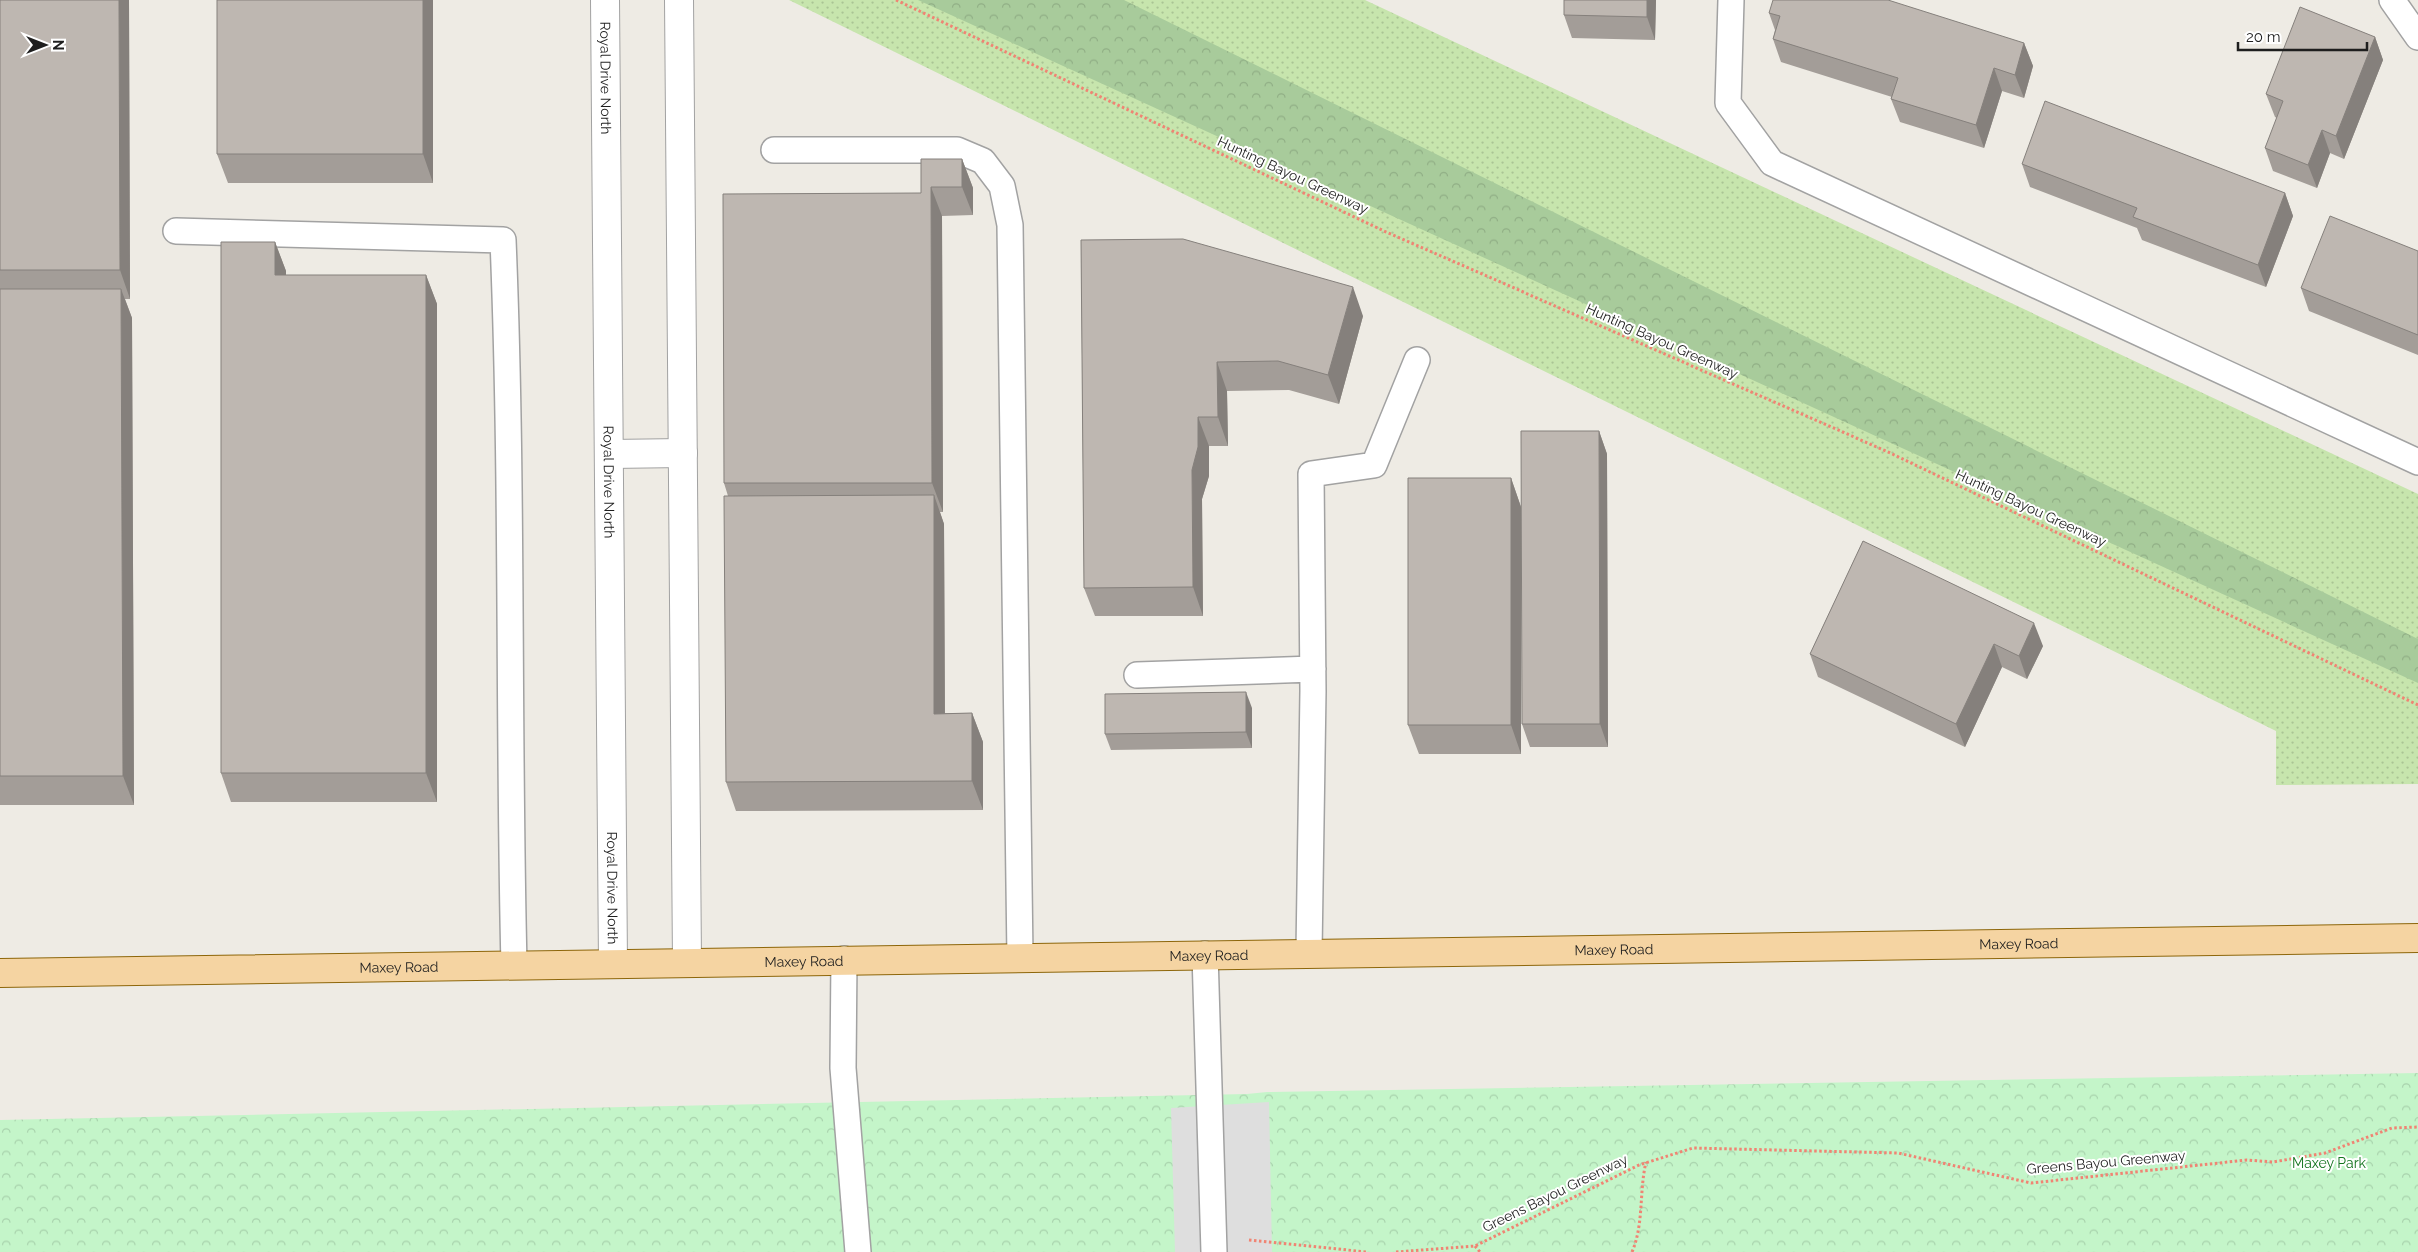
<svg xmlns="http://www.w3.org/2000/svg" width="2418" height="1252" font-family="Raleway,sans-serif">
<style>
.grass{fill:url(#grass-dots)}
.forest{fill:url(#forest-crowns)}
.park{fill:url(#park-crowns)}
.parking{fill:#dedede}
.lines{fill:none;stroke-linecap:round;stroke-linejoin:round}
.service-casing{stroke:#a2a2a2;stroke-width:28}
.minor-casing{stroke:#a2a2a2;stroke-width:30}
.primary-casing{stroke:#8d660a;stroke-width:30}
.path{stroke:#f08473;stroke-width:3;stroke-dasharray:2.5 2.5;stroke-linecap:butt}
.service{stroke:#fff;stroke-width:25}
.minor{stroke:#fff;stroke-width:28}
.primary{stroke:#f5d4a2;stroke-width:28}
.wall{fill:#a39d98}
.shaded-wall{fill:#85807c}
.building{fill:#beb7b1;stroke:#85807c}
.labels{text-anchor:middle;stroke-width:4;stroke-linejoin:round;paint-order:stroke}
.street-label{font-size:14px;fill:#1e1e1e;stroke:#fff}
.park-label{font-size:14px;fill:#13741e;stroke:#fff}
</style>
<defs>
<pattern id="grass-dots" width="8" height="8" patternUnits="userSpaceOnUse" patternTransform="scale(1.25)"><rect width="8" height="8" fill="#c7e5ad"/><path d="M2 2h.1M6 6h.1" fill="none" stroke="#aac494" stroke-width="1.8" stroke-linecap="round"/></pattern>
<pattern id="forest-crowns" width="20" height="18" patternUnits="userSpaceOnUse" patternTransform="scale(1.25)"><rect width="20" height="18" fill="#a8cb9b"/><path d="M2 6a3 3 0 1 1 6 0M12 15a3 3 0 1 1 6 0" fill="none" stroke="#90ae85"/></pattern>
<pattern id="park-crowns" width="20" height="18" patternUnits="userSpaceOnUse" patternTransform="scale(1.25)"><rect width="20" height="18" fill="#c4f5c9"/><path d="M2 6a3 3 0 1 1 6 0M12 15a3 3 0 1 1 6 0" fill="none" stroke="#a8d2ac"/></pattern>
</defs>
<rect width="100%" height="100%" fill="#eeebe4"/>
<path class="grass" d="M789 0H1365L2418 494V784L2276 785V731Z"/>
<path class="forest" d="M918 0H1124L2418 639V683Z"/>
<path class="park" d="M2418 1073V1252H0V1120L1247 1094 1267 1092Z"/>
<path class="parking" d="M1269 1102 1272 1252H1175L1171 1108Z"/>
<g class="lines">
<defs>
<path id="service" d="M1731 0 1728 103 1772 163 2418 462
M2392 0 2418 37
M774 150H957L983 161 1002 186 1010 225 1020 957
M176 231 503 240C513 482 508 724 514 965
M1137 675 1313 669
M1309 952 1313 691 1311 474 1374 465 1417 360
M1205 954 1214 1252
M844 959 843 1068 858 1252"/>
<g id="minor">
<path id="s1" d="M605 0 613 964"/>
<path d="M679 0 687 962"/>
<path d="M610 454 683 453"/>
</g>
<g id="primary">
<path id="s2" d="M0 973 2418 938"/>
</g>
</defs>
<use href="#service" class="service-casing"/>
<use href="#minor" class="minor-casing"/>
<use href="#primary" class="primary-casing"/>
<path class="path" d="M896 0 1384 231 1886 451 2418 705
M1249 1240 1367 1252
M1475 1246 1480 1252
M1396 1252 1475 1246 1639 1165 1693 1148 1898 1153 2031 1183 2247 1160 2273 1162 2325 1153 2392 1128 2418 1127
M1632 1252C1644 1224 1639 1192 1646 1162"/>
<use href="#service" class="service"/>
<use href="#minor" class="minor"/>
<use href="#primary" class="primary"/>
</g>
<path class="wall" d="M0 0H129L130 299H125L132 318 134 805H0Z
M433 0V183H228L217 154Z
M1564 0H1656L1655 40 1572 38 1564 15Z
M1769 13 2024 43 2033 66 2024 98 2002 91 1984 148 1900 122 1891 99 1892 97 1781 62 1773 39 1775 30Z
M2375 37 2383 60 2344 159 2330 153 2317 188 2273 171 2265 148 2277 118 2275 117 2266 94Z
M962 159 973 188V215L942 216 943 512H940L944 524 945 713H972L983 742V810L736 811 726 782 728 496 724 483 921 193Z
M2022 164 2285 193 2293 216 2266 287 2142 240 2137 228 2030 187Z
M1081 240 1363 316 1339 404 1289 390 1227 391 1228 446H1209V476L1202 499 1203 616H1095L1084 588Z
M275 242 286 271V275H426L437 304V802H231L221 773Z
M2418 251V355L2309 311 2301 288Z
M1599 431 1607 454 1608 747H1530L1522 724Z
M1511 478 1521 507V754H1419L1408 725Z
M1863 541 2043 646 2027 679 2002 667 1965 747 1818 677 1810 654Z
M1252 708V748L1111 750 1105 734Z"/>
<path class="shaded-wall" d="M119 0H129L130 299 120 270Z
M423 0H433V183L423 154Z
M1647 0H1656L1655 40 1647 17Z
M2375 37 2383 60 2344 159 2336 136Z
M2024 43 2033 66 2024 98 2015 75Z
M1994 68 2002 91 1984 148 1976 125Z
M2322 130 2330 153 2317 188 2308 165Z
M962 159 973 188V215L962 187Z
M931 187 942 216 943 512 932 483Z
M2285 193 2293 216 2266 287 2258 265Z
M275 242 286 271V304L275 275Z
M426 275 437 304V802L426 773Z
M1353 287 1363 316 1339 404 1328 375Z
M121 289 132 318 134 805 123 776Z
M1217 362 1227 391 1228 446 1218 417Z
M1198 417 1209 446V476L1202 499 1203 616 1193 587 1192 470Z
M1599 431 1607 454 1608 747 1600 724Z
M1511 478 1521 507V754L1511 725Z
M934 495 944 524 945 742 934 714Z
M2034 623 2043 646 2027 679 2019 656Z
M1994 644 2002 667 1965 747 1956 724Z
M1246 692 1252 708V748L1246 732Z
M972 713 983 742V810L972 781Z"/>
<path class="building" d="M0 0H119L120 270H0Z
M217 0H423V154H217Z
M1564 0H1647V17L1564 15Z
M1773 0H1888L2024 43 2015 75 1994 68 1976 125 1891 99 1898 78 1773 39 1780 16 1769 13Z
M2300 7 2375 37 2336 136 2322 130 2308 165 2265 148 2283 101 2266 94Z
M2045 101 2285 193 2258 265 2133 217 2137 208 2022 164Z
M921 159H962V187H931L932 483H724L723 194 921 193Z
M2330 216 2418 251V335L2301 288Z
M1183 239 1353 287 1328 375 1278 361 1217 362 1218 417H1198V447L1192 470 1193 587 1084 588 1081 240Z
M221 242H275V275H426V773H221Z
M0 289H121L123 776H0Z
M1521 431H1599L1600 724H1522Z
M1408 478H1511V725H1408Z
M934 495V714L972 713V781L726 782 724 496Z
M1863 541 2034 623 2019 656 1994 644 1956 724 1810 654Z
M1246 692V732L1105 734V694Z"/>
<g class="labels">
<g class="street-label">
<text dy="5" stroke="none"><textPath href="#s1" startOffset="78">Royal Drive North</textPath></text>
<text transform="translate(1293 175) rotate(25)" y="5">Hunting Bayou Greenway</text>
<text transform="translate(1662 341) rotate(24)" y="5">Hunting Bayou Greenway</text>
<text dy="5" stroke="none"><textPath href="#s1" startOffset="482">Royal Drive North</textPath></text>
<text transform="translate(2031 508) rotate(25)" y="5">Hunting Bayou Greenway</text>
<text dy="5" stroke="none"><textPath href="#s1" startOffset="888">Royal Drive North</textPath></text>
<text dy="5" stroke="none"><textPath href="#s2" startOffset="2019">Maxey Road</textPath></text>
<text dy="5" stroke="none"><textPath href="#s2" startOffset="1614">Maxey Road</textPath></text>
<text dy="5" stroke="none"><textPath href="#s2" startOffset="1209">Maxey Road</textPath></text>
<text dy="5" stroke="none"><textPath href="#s2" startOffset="804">Maxey Road</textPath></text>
<text dy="5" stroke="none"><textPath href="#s2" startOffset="399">Maxey Road</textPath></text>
<text transform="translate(2106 1162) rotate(-5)" y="5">Greens Bayou Greenway</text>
<text transform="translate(1555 1193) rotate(-26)" y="5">Greens Bayou Greenway</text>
</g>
<g class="park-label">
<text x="2329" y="1168">Maxey Park</text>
</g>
</g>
<g transform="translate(45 45) rotate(90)" stroke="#ffffff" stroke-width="4" paint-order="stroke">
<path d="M0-4L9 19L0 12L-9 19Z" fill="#1e1e1e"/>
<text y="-8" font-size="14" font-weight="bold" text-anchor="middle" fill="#1e1e1e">N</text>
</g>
<path d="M2238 42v8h129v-8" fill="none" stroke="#1e1e1e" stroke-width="2.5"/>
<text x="2246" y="42" font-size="15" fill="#1e1e1e" stroke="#ffffff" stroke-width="4" paint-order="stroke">20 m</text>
</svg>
